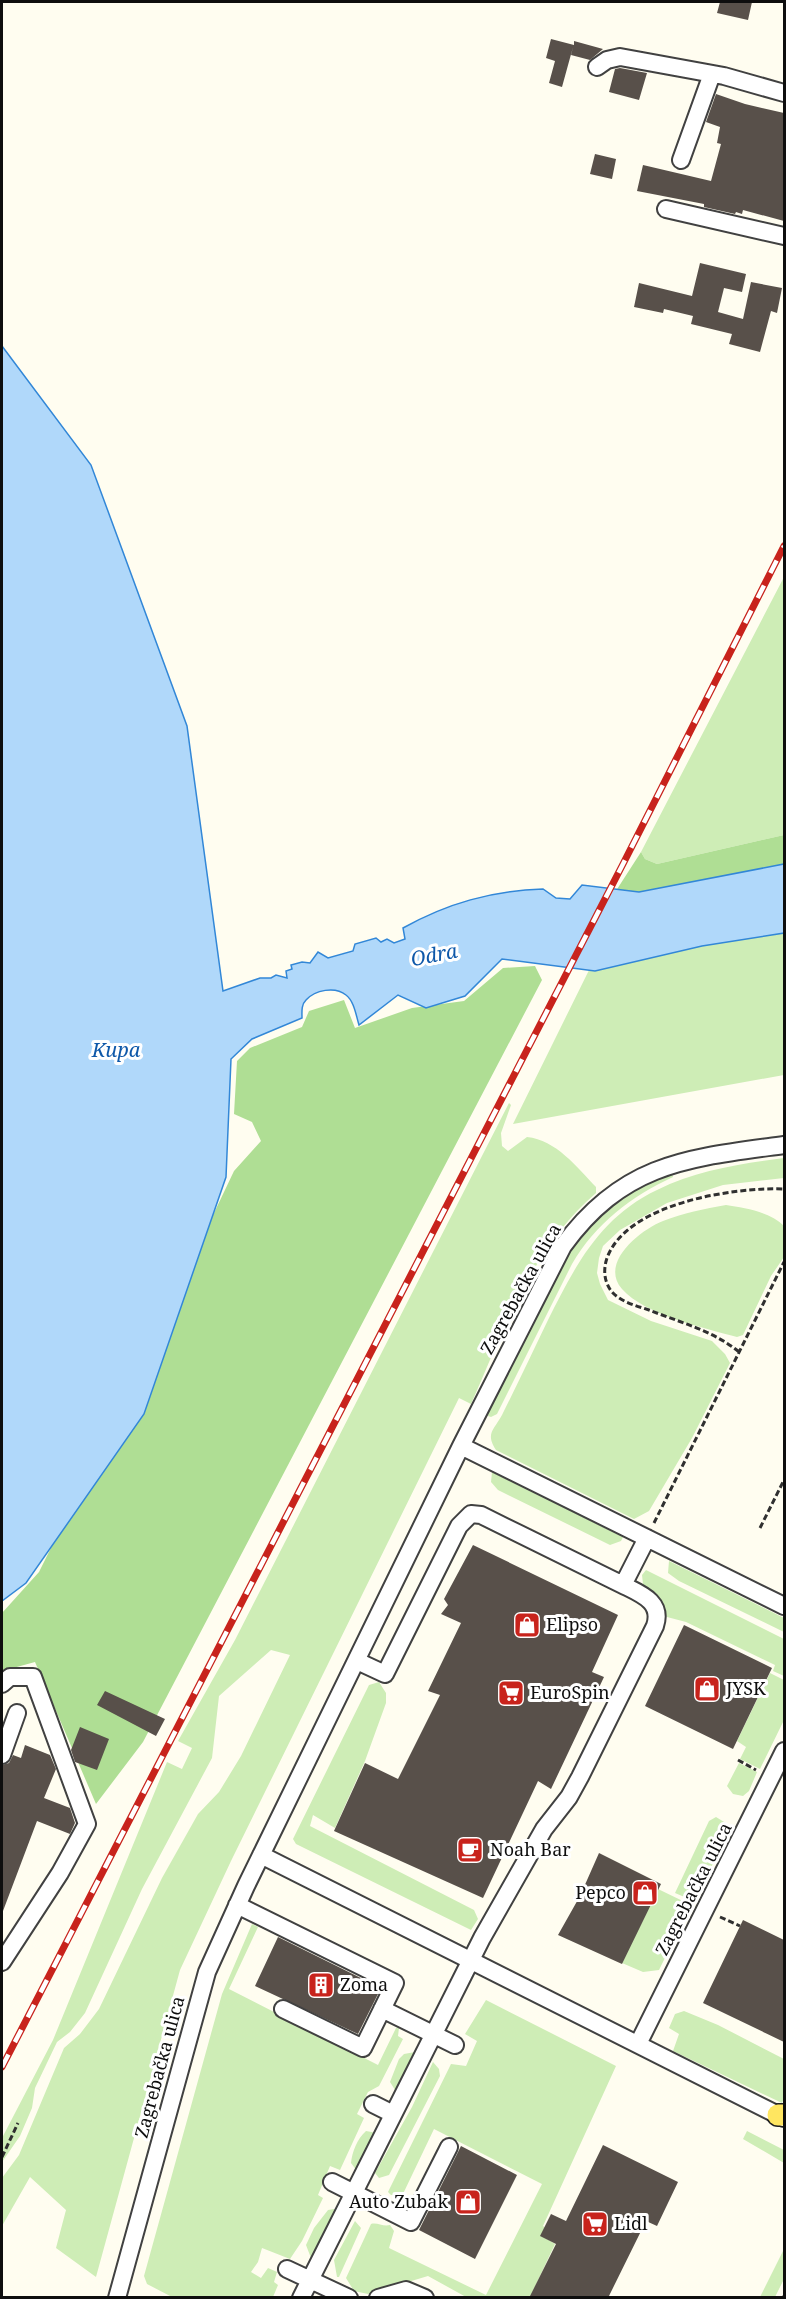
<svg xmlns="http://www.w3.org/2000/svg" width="786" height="2299" font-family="'Noto Serif',serif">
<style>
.green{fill:#ceedb6}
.forest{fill:#afde94}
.water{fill:#b0d8fa;stroke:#3287d7;stroke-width:1.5}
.building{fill:#58504a}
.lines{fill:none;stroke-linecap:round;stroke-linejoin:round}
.minor-casing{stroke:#414141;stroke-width:20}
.major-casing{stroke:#1f1f1f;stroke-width:24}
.path{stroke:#303030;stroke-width:3;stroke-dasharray:6 3;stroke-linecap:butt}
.minor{stroke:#fff;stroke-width:16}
.major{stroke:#ffe660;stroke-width:21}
.rail-casing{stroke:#c8231c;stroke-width:7}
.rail{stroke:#fff;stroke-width:4.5;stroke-dasharray:14;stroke-linecap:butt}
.labels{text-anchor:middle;stroke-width:6;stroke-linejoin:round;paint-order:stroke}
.street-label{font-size:18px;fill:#0e0e0e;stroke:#fff}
.poi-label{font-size:18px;fill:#0e0e0e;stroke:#fff;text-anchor:start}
.water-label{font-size:20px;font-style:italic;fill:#0e58a9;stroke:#fff}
</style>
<rect width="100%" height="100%" fill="#fffdf0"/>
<path class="green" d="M784 577V835L657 864 645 859 641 852Z
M784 925V1075L513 1124 594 960Z
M509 1103 511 1105 501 1133 502 1146 508 1151 527 1137C556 1140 577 1167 596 1187V1193C532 1248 504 1329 471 1404L459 1398 231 1861 180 1970 96 2277 56 2248 66 2210 30 2177 2 2226V2178L19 2155 64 2048 80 2034 99 2009 162 1878 198 1814 219 1792 241 1756 290 1655 271 1650 219 1696 212 1758 142 1889 85 2013 70 2032 57 2042 35 2088 32 2108 20 2136 2 2162V2138L53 2040 167 1762 182 1769 192 1748 178 1741 235 1640Z
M784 1158V1178L723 1185 667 1203 620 1230 603 1246 599 1258 597 1273 600 1284 608 1300 651 1321 712 1341 725 1354 730 1363 692 1438 649 1511 634 1519 496 1450C485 1433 494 1430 502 1415 518 1383 533 1351 548 1320 575 1266 600 1217 657 1190 697 1170 740 1164 784 1158Z
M672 1173 673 1177C632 1196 596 1223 572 1264L497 1414 491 1417 488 1416 487 1412C506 1377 523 1341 541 1306 559 1271 577 1234 608 1208 628 1192 648 1182 672 1173Z
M726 1205C745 1208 771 1212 784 1226V1257L771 1276 743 1335 737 1337C704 1328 645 1315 622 1289 599 1263 640 1230 663 1221 683 1213 704 1209 726 1205Z
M492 1472 623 1537 621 1541 610 1545 498 1490 491 1482Z
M669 1561 784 1618V1632L679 1581 668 1573Z
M646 1570 784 1639V1676L773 1671 775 1665 686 1622 667 1617 659 1598 643 1584 642 1575Z
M770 1673 784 1680V1720L760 1769 740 1759 746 1747 737 1741Z
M379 1682 386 1693V1703L365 1761 335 1828 313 1815 310 1826 474 1910 478 1919 471 1930 296 1844 293 1839 369 1685Z
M739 1763 757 1772 749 1791 743 1796 733 1794 727 1786Z
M716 1817 729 1825 730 1830 694 1901 675 1893 709 1821Z
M658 1889 691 1905 659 1970 643 1972 622 1963Z
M252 1924 258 1927 229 1989 378 2065 396 2028H399L398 2036 403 2039 379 2086 368 2092 357 2114 364 2118 340 2170 330 2166 318 2195 323 2198 302 2241 290 2259 262 2248 258 2262 251 2272 261 2278 268 2268 277 2272 274 2282 278 2285 273 2297H172L147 2284 144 2276 222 1994Z
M486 2000 616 2066 543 2226 547 2229 544 2237 555 2244 530 2297H466L428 2276 368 2294 354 2291 346 2278 371 2224C377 2222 383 2227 390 2225L394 2231 389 2248 486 2295 542 2184 434 2129 402 2196 391 2195 388 2192 451 2064 466 2066 477 2041 465 2034Z
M684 2011 718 2025 784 2059V2098L782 2103 673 2051 679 2034 669 2028 675 2014Z
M415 2052 397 2093 390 2082 399 2059 404 2054Z
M433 2062 439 2069 440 2076 389 2175 379 2178 375 2173 412 2107Z
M366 2131 377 2133 357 2171 351 2163C352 2152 357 2139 366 2131Z
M747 2131 784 2150V2163L743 2139Z
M334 2209 336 2210 314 2258H311L306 2245 314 2228 328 2210Z
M355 2221 361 2228 339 2277H337L334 2260Z
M784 2249V2279L775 2297H760Z"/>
<path class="forest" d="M784 835V866L649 896 612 897 641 852 645 859 657 864Z
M535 966 542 980 143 1742 96 1804 35 1662 2 1671V1613L39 1572 135 1379 234 1171 261 1141 252 1122 234 1114 237 1061 250 1048 302 1027 309 1011 344 1000 355 1028 412 1008 464 1001 503 968Z"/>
<path class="water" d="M2 346 91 465 187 726 223 991 260 978H271L276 975 287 978 286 971 292 969 291 965 302 962 310 963 318 952 328 958 353 951 355 944 376 938 381 942 387 939 394 943 405 939 403 928C448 903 491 891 543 889L556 898 570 899 582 885 639 892 784 864V933L702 946 595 971 502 959 465 996 426 1008 398 995 359 1025C356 1015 354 1001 346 995 335 986 315 990 306 1000 301 1005 302 1012 302 1018L252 1039 231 1059 226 1177 144 1414 26 1583 2 1601Z"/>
<path class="building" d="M720 2H752L748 20 717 13Z
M551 39 574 45V41L603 49 590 60 571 55 573 47 562 87 549 83 555 61 546 58Z
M620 68 647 73 639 100 609 92 615 69Z
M716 94 745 104 784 113V221L743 210 742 214 736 212 735 214 704 207V204L637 191 643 165 711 181 721 144 717 143 720 127 706 122Z
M595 154 616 159 612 179 590 174Z
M700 263 746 274 742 292 724 288 718 312 743 319 751 282 782 288 777 313 771 311 760 352 729 344 732 334 691 324 693 316 664 309 663 313 634 307 639 283 692 296Z
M473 1545 618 1615 592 1672 604 1677 551 1789 538 1781 483 1898 334 1831 365 1763 398 1779 440 1695 428 1691 461 1623 441 1614 448 1605 444 1599Z
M684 1625 772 1668 733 1749 645 1706Z
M105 1691 165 1719 156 1736 97 1705Z
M80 1727 109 1739 97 1770 75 1762 71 1750Z
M25 1745 50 1755 56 1769 44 1798 70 1808 75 1823 70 1834 37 1821 3 1911 2 1765 9 1763 13 1755 21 1758Z
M599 1853 661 1884 622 1964 558 1935 580 1896Z
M743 1920 784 1940V2042L703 2003Z
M278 1937 381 1988 358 2034 255 1986Z
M603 2145 678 2182 657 2226 646 2221 608 2298H529L556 2244 540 2236 551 2214 566 2221Z
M461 2146 517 2175 475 2259 419 2230Z"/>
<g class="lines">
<defs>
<path id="minor" d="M597 67 607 60 620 57 724 76 784 93
M681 160 712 74
M666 209 784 236
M461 1446 784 1606
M357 1661 385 1674 459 1526 471 1514 481 1515 623 1585
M2 1684 10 1677H33L87 1824 60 1873 2 1962
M2 1755 17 1713
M261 1855 784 2118
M237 1905 395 1983 363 2048 283 2009
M382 2009 455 2045
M638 2044 784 1751
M373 2104 393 2114
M332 2182 411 2222 449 2147
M287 2269 349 2298
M117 2298 207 1972 246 1886 461 1446 563 1246C624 1162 689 1158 784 1145
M301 2298 482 1938 544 1829 569 1797 580 1777 655 1626C663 1602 641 1594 623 1585L647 1538
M378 2298 406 2290 425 2298"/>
<path id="major" d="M778 2115H784"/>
</defs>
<use href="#minor" class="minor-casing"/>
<use href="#major" class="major-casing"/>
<path class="path" d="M739 1352C714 1331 679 1322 649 1310 637 1306 621 1302 612 1292 604 1282 603 1270 607 1258 627 1203 734 1187 784 1189
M654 1523 784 1262
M760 1528 784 1480
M738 1760 756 1770
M720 1917 740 1926
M2 2157 18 2123
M783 2298 784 2296"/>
<use href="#minor" class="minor"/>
<use href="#major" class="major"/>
<defs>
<path id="rail" d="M2 2067 623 864 784 546"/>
</defs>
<use href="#rail" class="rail-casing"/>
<use href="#rail" class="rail"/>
</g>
<defs>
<symbol id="shop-square" viewBox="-11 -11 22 22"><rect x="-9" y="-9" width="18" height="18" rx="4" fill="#c8231c" stroke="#fff"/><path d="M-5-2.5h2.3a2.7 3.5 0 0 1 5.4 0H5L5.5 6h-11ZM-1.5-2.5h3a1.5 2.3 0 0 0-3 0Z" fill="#fff"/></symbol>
<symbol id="supermarket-square" viewBox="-11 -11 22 22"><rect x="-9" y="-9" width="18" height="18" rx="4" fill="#c8231c" stroke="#fff"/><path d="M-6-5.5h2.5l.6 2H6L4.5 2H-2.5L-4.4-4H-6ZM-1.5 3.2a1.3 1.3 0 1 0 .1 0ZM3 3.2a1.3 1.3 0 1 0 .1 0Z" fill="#fff"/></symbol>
<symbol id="cafe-square" viewBox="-11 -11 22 22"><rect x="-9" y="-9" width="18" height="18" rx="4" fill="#c8231c" stroke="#fff"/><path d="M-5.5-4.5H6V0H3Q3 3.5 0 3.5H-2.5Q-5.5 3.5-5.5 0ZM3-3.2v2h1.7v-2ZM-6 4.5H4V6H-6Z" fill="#fff"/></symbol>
<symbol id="building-square" viewBox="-11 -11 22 22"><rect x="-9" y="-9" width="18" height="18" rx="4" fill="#c8231c" stroke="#fff"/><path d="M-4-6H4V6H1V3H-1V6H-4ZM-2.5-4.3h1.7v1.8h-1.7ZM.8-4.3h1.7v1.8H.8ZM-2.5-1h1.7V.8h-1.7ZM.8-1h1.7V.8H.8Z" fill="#fff"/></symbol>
</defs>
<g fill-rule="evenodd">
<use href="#shop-square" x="512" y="1610" width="30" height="30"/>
<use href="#shop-square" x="692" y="1674" width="30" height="30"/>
<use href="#supermarket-square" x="496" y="1678" width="30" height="30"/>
<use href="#cafe-square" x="455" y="1835" width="30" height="30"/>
<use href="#shop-square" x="630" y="1878" width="30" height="30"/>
<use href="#building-square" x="306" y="1970" width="30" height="30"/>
<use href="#shop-square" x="453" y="2187" width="30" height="30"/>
<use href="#supermarket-square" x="580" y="2209" width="30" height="30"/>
</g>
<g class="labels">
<g class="street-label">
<text transform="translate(521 1289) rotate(-61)" y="6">Zagrebačka ulica</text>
<text transform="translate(694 1889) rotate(-63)" y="6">Zagrebačka ulica</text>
<text transform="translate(160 2067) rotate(-75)" y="6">Zagrebačka ulica</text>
</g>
<g class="poi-label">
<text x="546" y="1631">Elipso</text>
<text x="726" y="1695">JYSK</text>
<text x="530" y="1699">EuroSpin</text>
<text x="490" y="1856">Noah Bar</text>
<text x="626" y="1899" text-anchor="end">Pepco</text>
<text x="340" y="1991">Zoma</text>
<text x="448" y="2208" text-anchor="end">Auto Zubak</text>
<text x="614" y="2230">Lidl</text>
</g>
<g class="water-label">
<text transform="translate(434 955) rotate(-11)" y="7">Odra</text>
<text x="116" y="1057">Kupa</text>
</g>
</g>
<rect width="786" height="2299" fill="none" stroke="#0e0e0e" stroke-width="6"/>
</svg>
